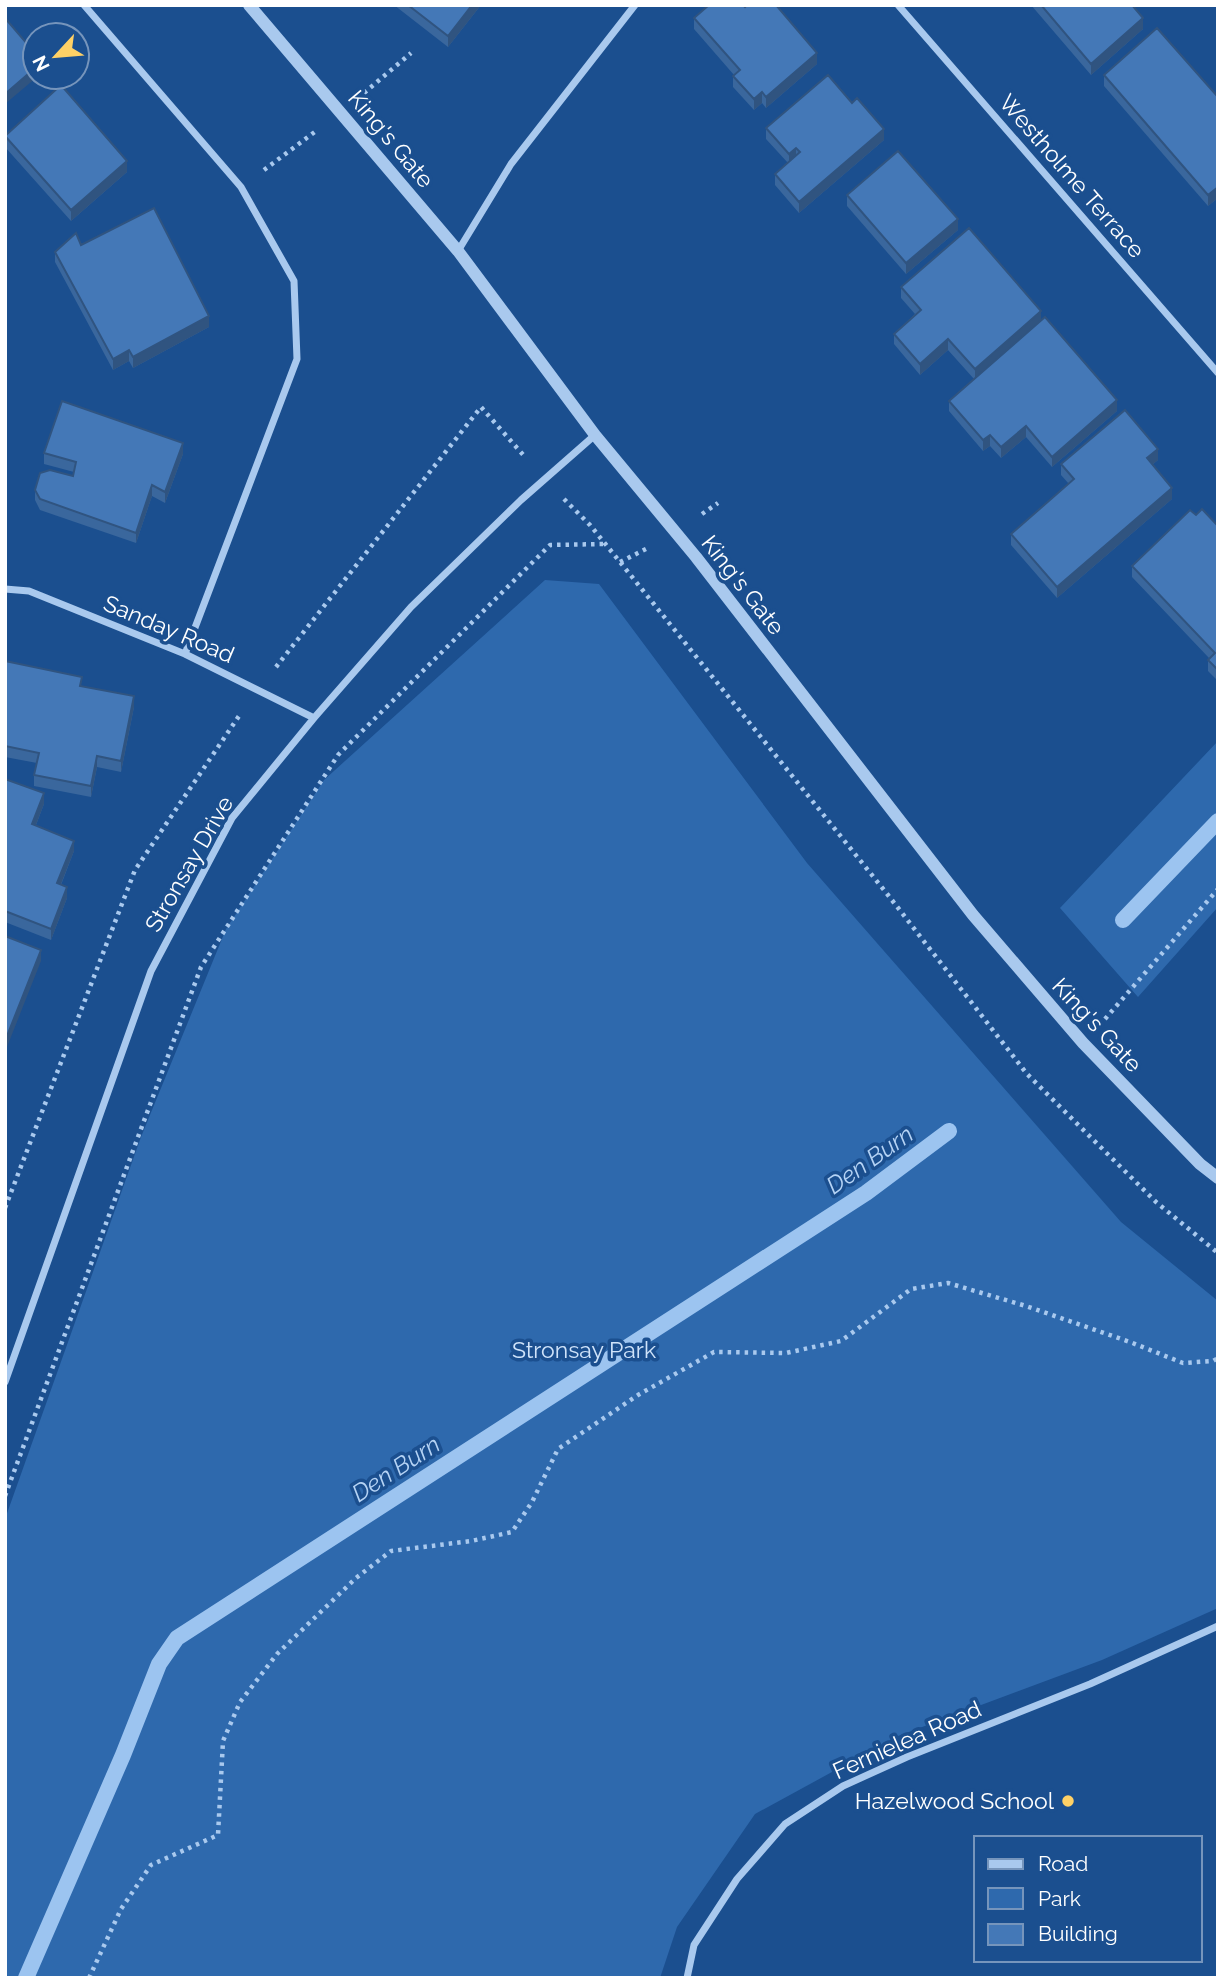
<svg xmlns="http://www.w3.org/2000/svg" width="1223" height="1983" font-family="Raleway,sans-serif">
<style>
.green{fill:#2e69ad}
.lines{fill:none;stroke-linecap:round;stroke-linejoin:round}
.stream{stroke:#9cc4f0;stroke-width:16}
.path{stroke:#a9c9ee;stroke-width:4.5;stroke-dasharray:3.5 5;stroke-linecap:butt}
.minor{stroke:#a9c9ee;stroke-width:7}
.tertiary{stroke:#a9c9ee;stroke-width:12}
.wall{fill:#3a679d}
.shaded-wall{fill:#305480}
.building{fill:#4478b7;stroke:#305480;stroke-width:2}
.poi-dot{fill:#ffd166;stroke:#1b4f8f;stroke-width:2.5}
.labels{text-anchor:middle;stroke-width:7;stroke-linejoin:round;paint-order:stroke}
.street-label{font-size:23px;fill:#fff;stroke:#1b4f8f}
.park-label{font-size:23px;fill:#cfe3fa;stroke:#1b4f8f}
.poi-label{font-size:23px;fill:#fff;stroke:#1b4f8f;text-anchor:end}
.water-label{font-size:24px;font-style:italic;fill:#b5d3f5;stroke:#1b4f8f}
</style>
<rect width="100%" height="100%" fill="#1b4f8f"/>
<path class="green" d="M545 580 599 584 807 863 1121 1222 1218 1301V1608L1102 1660 898 1736 755 1814 677 1927 660 1978H5V1519L141 1137 226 929 324 780Z
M1218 741V907L1138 997 1060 908Z"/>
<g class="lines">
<path class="stream" d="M1123 920 1218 821
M26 1978 123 1755 159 1664 177 1638 866 1193 949 1131"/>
<path class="path" d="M364 93 411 53
M264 170 316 131
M564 499 590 525 620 562 888 895 1027 1074 1156 1202 1218 1253
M702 514 718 503
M620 562 648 548
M276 667 481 407 525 457
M1105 1019 1218 889
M5 1208 135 870 241 713
M5 1496 201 967 338 755 550 545 604 544
M89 1978 121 1909 151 1865 218 1835 223 1741 240 1702 277 1654 356 1578 391 1551 471 1541 512 1532 532 1502 558 1449 638 1395 714 1352 786 1353 841 1341 911 1289 948 1283 1026 1306 1130 1342 1183 1363 1213 1361 1218 1358"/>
<path class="minor" d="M84 5 241 187 294 281 297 359 185 654
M898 5 1218 373
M458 251 511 164 635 5
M5 589 29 591 185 654 314 718
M5 1382 151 971 232 818 314 718 411 607 521 500 595 435
M687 1978 694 1945 737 1879 785 1824 843 1786 907 1757 1090 1684 1218 1626"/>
<path class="tertiary" d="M249 5 458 251 595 435 696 557 973 915 1083 1043 1200 1164 1218 1178"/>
</g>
<path class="wall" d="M394 5H481L448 47Z
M1031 5H1132L1143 29 1091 75Z
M694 18 817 64 766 108 762 103 754 110 733 87V76L734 75 694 29Z
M1104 75 1218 97V198L1208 206 1104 86Z
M766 128 884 140 799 213 775 185V174L788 163 766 139Z
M5 135 127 172 71 221 5 147Z
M847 195 958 230 906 274 847 206Z
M81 245 209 327 133 368 129 361 113 370 55 262V252Z
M901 287 1041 320 1117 411 1052 467 1026 437 1001 458 990 446 983 451 949 411V401L974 379 948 350 920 375 894 344V334L915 314 901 298Z
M44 453 183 454 165 503 152 496 136 543 40 510 35 500V490L73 476 74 472 44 464Z
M1158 460 1152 465 1172 499 1057 598 1011 545V534L1069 484 1061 475V464Z
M1196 515 1218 526V681L1208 671V660L1209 658 1132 577V566Z
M5 661 82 686 134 707 121 772 97 767 91 797 34 786V775L37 763 5 757Z
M5 779 44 804 36 825 74 851 61 885 67 898 51 940 5 922Z"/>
<path class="shaded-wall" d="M472 5H481L448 47V36Z
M1143 18V29L1091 75V64Z
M817 53V64L766 108V97Z
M35 68V77H37L5 104V94Z
M762 92V103L754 110V99Z
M884 129V140L799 213V202Z
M796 148V158L789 165V154Z
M127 161V172L71 221V210Z
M1218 187V198L1208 206V195Z
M958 219V230L906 274V263Z
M1041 311V322L975 380V369Z
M209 316V327L133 368V357Z
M948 339V350L920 375V364Z
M129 350V361L113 370V359Z
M1117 400V411L1052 467V457Z
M1026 426V437L1001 458V447Z
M990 435V446L983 451V440Z
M183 443V454L165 503V492Z
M1158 449V460L1147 469V458Z
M152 485V496L136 543V533Z
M1172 488V499L1057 598V587Z
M134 696V707L121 772V761Z
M97 756V767L91 797V786Z
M44 793V804L32 835V824Z
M74 841V851L57 894V883Z
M67 887V898L51 940V929Z
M41 950V961L5 1052V1041Z"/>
<path class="building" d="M408 5H472L448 36Z
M709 5H743L745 7 747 5H776L817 53 766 97 762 92 754 99 733 76 740 70 694 18Z
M1041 5H1132L1143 18 1091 64Z
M5 18 35 53V68L5 94Z
M1157 28 1218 97V187L1208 195 1104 75Z
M828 75 852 103 857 98 884 129 799 202 775 174 800 152 796 148 789 154 766 128Z
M61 85 127 161 71 210 5 136Z
M898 151 958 219 906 263 847 195Z
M154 208 209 316 133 357 129 350 113 359 55 252 76 233 81 245Z
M969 228 1041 311 975 369 948 339 920 364 894 334 921 310 901 287Z
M1045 317 1117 400 1052 457 1026 426 1001 447 990 435 983 440 949 401Z
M62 401 183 443 165 492 152 485 136 533 40 499 35 490 40 473 50 470 73 476 76 462 44 453Z
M1125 410 1158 449 1147 458 1172 488 1057 587 1011 534 1074 479 1061 464Z
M1202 509 1218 526V670L1208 660 1215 653 1132 566 1190 510 1196 515Z
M5 661 82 677 80 686 134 696 121 761 97 756 91 786 34 775 39 753 5 746Z
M5 779 44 793 32 824 74 841 57 883 67 887 51 929 5 911Z
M5 936 41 950 5 1041Z"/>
<circle class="poi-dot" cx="1068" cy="1801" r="7"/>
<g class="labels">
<g class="street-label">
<text transform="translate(391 139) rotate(50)" y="8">King's Gate</text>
<text transform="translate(1072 176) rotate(49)" y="8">Westholme Terrace</text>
<text transform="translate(743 585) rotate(52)" y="8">King's Gate</text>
<text transform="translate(169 629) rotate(23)" y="8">Sanday Road</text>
<text transform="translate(189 864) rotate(-60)" y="8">Stronsay Drive</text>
<text transform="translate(1097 1025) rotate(47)" y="8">King's Gate</text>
<text transform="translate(907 1740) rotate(-24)" y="8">Fernielea Road</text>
</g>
<g class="park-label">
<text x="584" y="1358">Stronsay Park</text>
</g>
<g class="poi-label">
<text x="1054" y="1809">Hazelwood School</text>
</g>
<g class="water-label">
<text transform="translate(870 1160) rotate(-35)" y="8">Den Burn</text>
<text transform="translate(396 1469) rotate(-33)" y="8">Den Burn</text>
</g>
</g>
<rect width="1223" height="1983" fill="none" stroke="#ffffff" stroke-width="14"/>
<rect x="974" y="1836" width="228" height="126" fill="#1b4f8f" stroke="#7695bc" stroke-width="2"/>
<rect x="988" y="1859" width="35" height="10" fill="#a9c9ee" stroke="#7695bc" stroke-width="2"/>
<text x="1038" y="1871" font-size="21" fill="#ffffff">Road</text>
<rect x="988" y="1888" width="35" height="21" fill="#2e69ad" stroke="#7695bc" stroke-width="2"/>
<text x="1038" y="1906" font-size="21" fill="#ffffff">Park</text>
<rect x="988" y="1924" width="35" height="21" fill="#4478b7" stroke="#7695bc" stroke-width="2"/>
<text x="1038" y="1941" font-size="21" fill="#ffffff">Building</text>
<g transform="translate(56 56) rotate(244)"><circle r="33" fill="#1b4f8f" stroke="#7695bc" stroke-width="2"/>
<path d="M0-5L12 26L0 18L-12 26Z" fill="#ffd166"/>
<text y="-10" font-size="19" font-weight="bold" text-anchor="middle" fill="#ffffff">N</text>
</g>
</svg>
